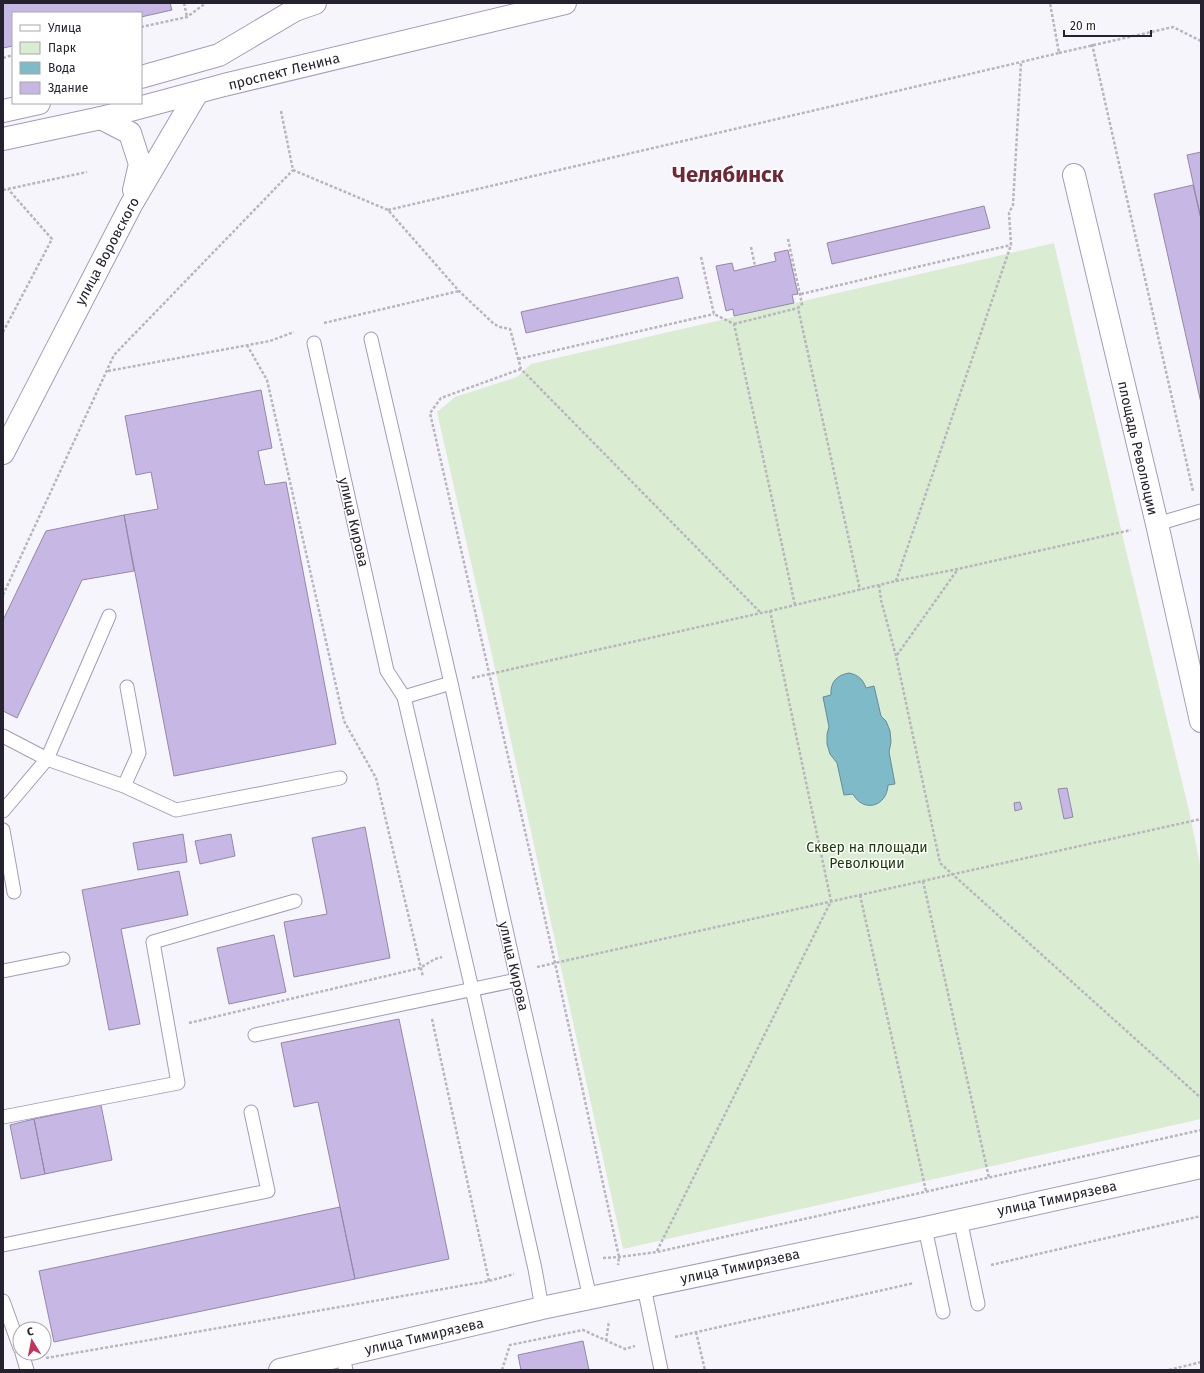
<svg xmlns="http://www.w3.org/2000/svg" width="1204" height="1373" font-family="'Fira Sans',sans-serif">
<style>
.green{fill:#daecd2}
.water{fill:#7ebac7;stroke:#648c99}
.building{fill:#c7b7e4;stroke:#9388a8}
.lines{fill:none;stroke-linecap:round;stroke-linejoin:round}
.service-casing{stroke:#a59abb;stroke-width:15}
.minor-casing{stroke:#a59abb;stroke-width:24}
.tertiary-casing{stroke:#a59abb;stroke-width:24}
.secondary-casing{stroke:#a59abb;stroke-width:24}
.primary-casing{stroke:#a59abb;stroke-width:24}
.path{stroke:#b8b5be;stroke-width:2.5;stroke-dasharray:3 2;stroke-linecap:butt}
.service{stroke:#fff;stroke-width:13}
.minor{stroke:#fff;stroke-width:22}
.tertiary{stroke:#fff;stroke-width:22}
.secondary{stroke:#fff;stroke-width:22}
.primary{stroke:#fff;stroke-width:22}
.labels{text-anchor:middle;stroke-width:3;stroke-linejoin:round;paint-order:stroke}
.street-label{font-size:14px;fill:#26212e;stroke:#fff}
.park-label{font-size:14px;fill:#193b00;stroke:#fff}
.town-label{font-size:22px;font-weight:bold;fill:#6e2836;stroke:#fff}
</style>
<rect width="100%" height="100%" fill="#f7f5fc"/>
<path class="green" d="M1054 243 1124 542 1189 811 1201 869V1119L623 1249 498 682 437 412 455 397 517 377 531 364Z"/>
<path class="water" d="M849 673C858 675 863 679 866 688L874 686 881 716 886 721 890 731 891 742 889 752 895 784 888 785C887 807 863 813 853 794L844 795 837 763 830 754 827 744V734L829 727 823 697 831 695C830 682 837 675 849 673Z"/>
<path class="building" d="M3 3H170L172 10 141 17V13H13V46L3 48Z
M1201 152V219L1187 155Z
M1193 185 1201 219V403L1154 194Z
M984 206 990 228 832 264 827 243Z
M788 250 798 294 792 295 794 303 734 316 733 309 726 311 716 266 732 263 734 271 776 261 774 253Z
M678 277 683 298 526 333 521 312Z
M261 390 272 448 258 451 265 485 286 482 336 744 174 776 124 515 158 509 151 472 136 475 125 416Z
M124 515 134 571 82 580 17 718 3 711V620L46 531Z
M1067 788 1073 817 1064 819 1058 789Z
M1020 802 1022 809 1015 811 1014 803Z
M365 827 390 958 294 977 284 922 327 914 312 838Z
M183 834 187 862 138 870 133 843Z
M231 834 235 856 200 864 195 841Z
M179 871 188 915 121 929 140 1024 109 1030 82 890Z
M274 935 286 992 229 1004 217 948Z
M399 1019 449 1259 355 1279 318 1102 294 1107 281 1043Z
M101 1105 112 1160 45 1174 34 1119Z
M34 1119 45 1174 21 1179 10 1125Z
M340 1207 355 1279 54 1342 39 1271Z
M583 1341 589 1370H521L518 1355Z"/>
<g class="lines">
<defs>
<path id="service" d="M371 339 451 683
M314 343 387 671 404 697
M1157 524 1201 511
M3 736 47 759 124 786 176 810 340 778
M124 786 139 753 127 687
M3 811 47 759 109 616
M3 830 14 892
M3 971 63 959
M255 1035 517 980
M3 1117 178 1083 153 942 295 901
M960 1219 978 1304
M925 1228 943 1312
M3 1245 268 1191 251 1112
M644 1287 661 1370
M3 1301 20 1348
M542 1308 535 1269 472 989 404 697 451 683 513 961 590 1298
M22 1353 27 1370
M342 1355 346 1370"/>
<path id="minor" d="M1074 175 1157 524 1201 721"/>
<path id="tertiary" d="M280 1370 542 1308 925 1228 1201 1167"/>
<path id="secondary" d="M101 118 130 133 140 164 134 190
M3 453 131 205 197 93"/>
<path id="primary" d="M141 77 219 55 295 10 315 3
M3 111 39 103
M3 139 101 118 224 85 565 3"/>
</defs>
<use href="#service" class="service-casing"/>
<use href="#minor" class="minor-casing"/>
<use href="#tertiary" class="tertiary-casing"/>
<use href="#secondary" class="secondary-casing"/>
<use href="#primary" class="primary-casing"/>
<path class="path" d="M184 3 187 17
M141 27 187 17 206 3
M1092 44 1193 491
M1059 53 1173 27 1201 41
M3 58 13 55
M281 111 293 170 388 210 459 291 494 324 500 327 510 329 521 369 761 613
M3 190 87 172
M388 210 1021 62
M788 239 802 304 798 308 860 590
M751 247 755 266
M701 257 714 314 734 324 795 605
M801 294 1011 245
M324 323 459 291
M734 324 798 308
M3 332 52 239 8 189
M247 345 267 380 344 721 376 778 423 977
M518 359 714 314
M521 369 441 398 430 413 555 963 619 1257 618 1265
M108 371 270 341 294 332
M896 581 1011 245 1009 213 1013 205 1021 62 1059 53 1050 3
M879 585 881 600 896 656 940 863 1201 1098
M3 595 114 355 293 170
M897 655 958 569
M472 678 770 611 896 581 958 569 1131 530
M923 881 989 1178
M860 895 926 1191
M537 967 1201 819
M432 1019 489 1281
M189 1023 420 968 435 959 442 957
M657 1251 831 901 770 611
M603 1258 619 1257 657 1252 1201 1130
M991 1265 1201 1216
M696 1332 705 1370
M675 1337 914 1283
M606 1341 609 1321
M46 1358 489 1281 514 1274
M502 1370 510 1345 583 1330 625 1349 635 1346
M1169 1370 1201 1362"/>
<use href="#service" class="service"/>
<use href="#minor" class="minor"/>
<use href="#tertiary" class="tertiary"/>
<use href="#secondary" class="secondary"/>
<use href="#primary" class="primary"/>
</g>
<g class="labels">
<g class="street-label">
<text transform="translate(284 71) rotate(-14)" y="5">проспект Ленина</text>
<text transform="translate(107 251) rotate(-62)" y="5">улица Воровского</text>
<text transform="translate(1138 448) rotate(77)" y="5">площадь Революции</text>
<text transform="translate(354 522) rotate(77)" y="5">улица Кирова</text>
<text transform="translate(514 966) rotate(77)" y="5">улица Кирова</text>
<text transform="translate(1057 1198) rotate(-12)" y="5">улица Тимирязева</text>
<text transform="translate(740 1266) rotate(-12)" y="5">улица Тимирязева</text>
<text transform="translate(424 1336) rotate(-13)" y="5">улица Тимирязева</text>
</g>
<g class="park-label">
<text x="867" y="852">Сквер на площади<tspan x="867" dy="16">Революции</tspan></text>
</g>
<g class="town-label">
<text x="728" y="182">Челябинск</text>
</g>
</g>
<rect width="1204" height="1373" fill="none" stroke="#26212e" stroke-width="8"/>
<rect x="12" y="12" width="130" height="92" fill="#ffffff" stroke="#a8a6ab"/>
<rect x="20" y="25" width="20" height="6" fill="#ffffff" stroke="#a8a6ab"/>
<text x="48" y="32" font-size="12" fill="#26212e">Улица</text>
<rect x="20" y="42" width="20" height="12" fill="#daecd2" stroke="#a8a6ab"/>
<text x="48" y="52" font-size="12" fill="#26212e">Парк</text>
<rect x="20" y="62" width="20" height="12" fill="#7ebac7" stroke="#a8a6ab"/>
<text x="48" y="72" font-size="12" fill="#26212e">Вода</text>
<rect x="20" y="82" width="20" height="12" fill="#c7b7e4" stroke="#a8a6ab"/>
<text x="48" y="92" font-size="12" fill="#26212e">Здание</text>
<g transform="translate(32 1341) rotate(350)"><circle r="19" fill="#ffffff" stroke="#a8a6ab"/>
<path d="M0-3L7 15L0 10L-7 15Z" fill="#c33459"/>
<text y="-6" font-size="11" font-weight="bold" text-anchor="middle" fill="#26212e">С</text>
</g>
<path d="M1064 30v6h87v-6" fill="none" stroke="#26212e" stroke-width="2"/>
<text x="1070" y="30" font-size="12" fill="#26212e" stroke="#ffffff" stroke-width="3" paint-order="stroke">20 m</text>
</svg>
